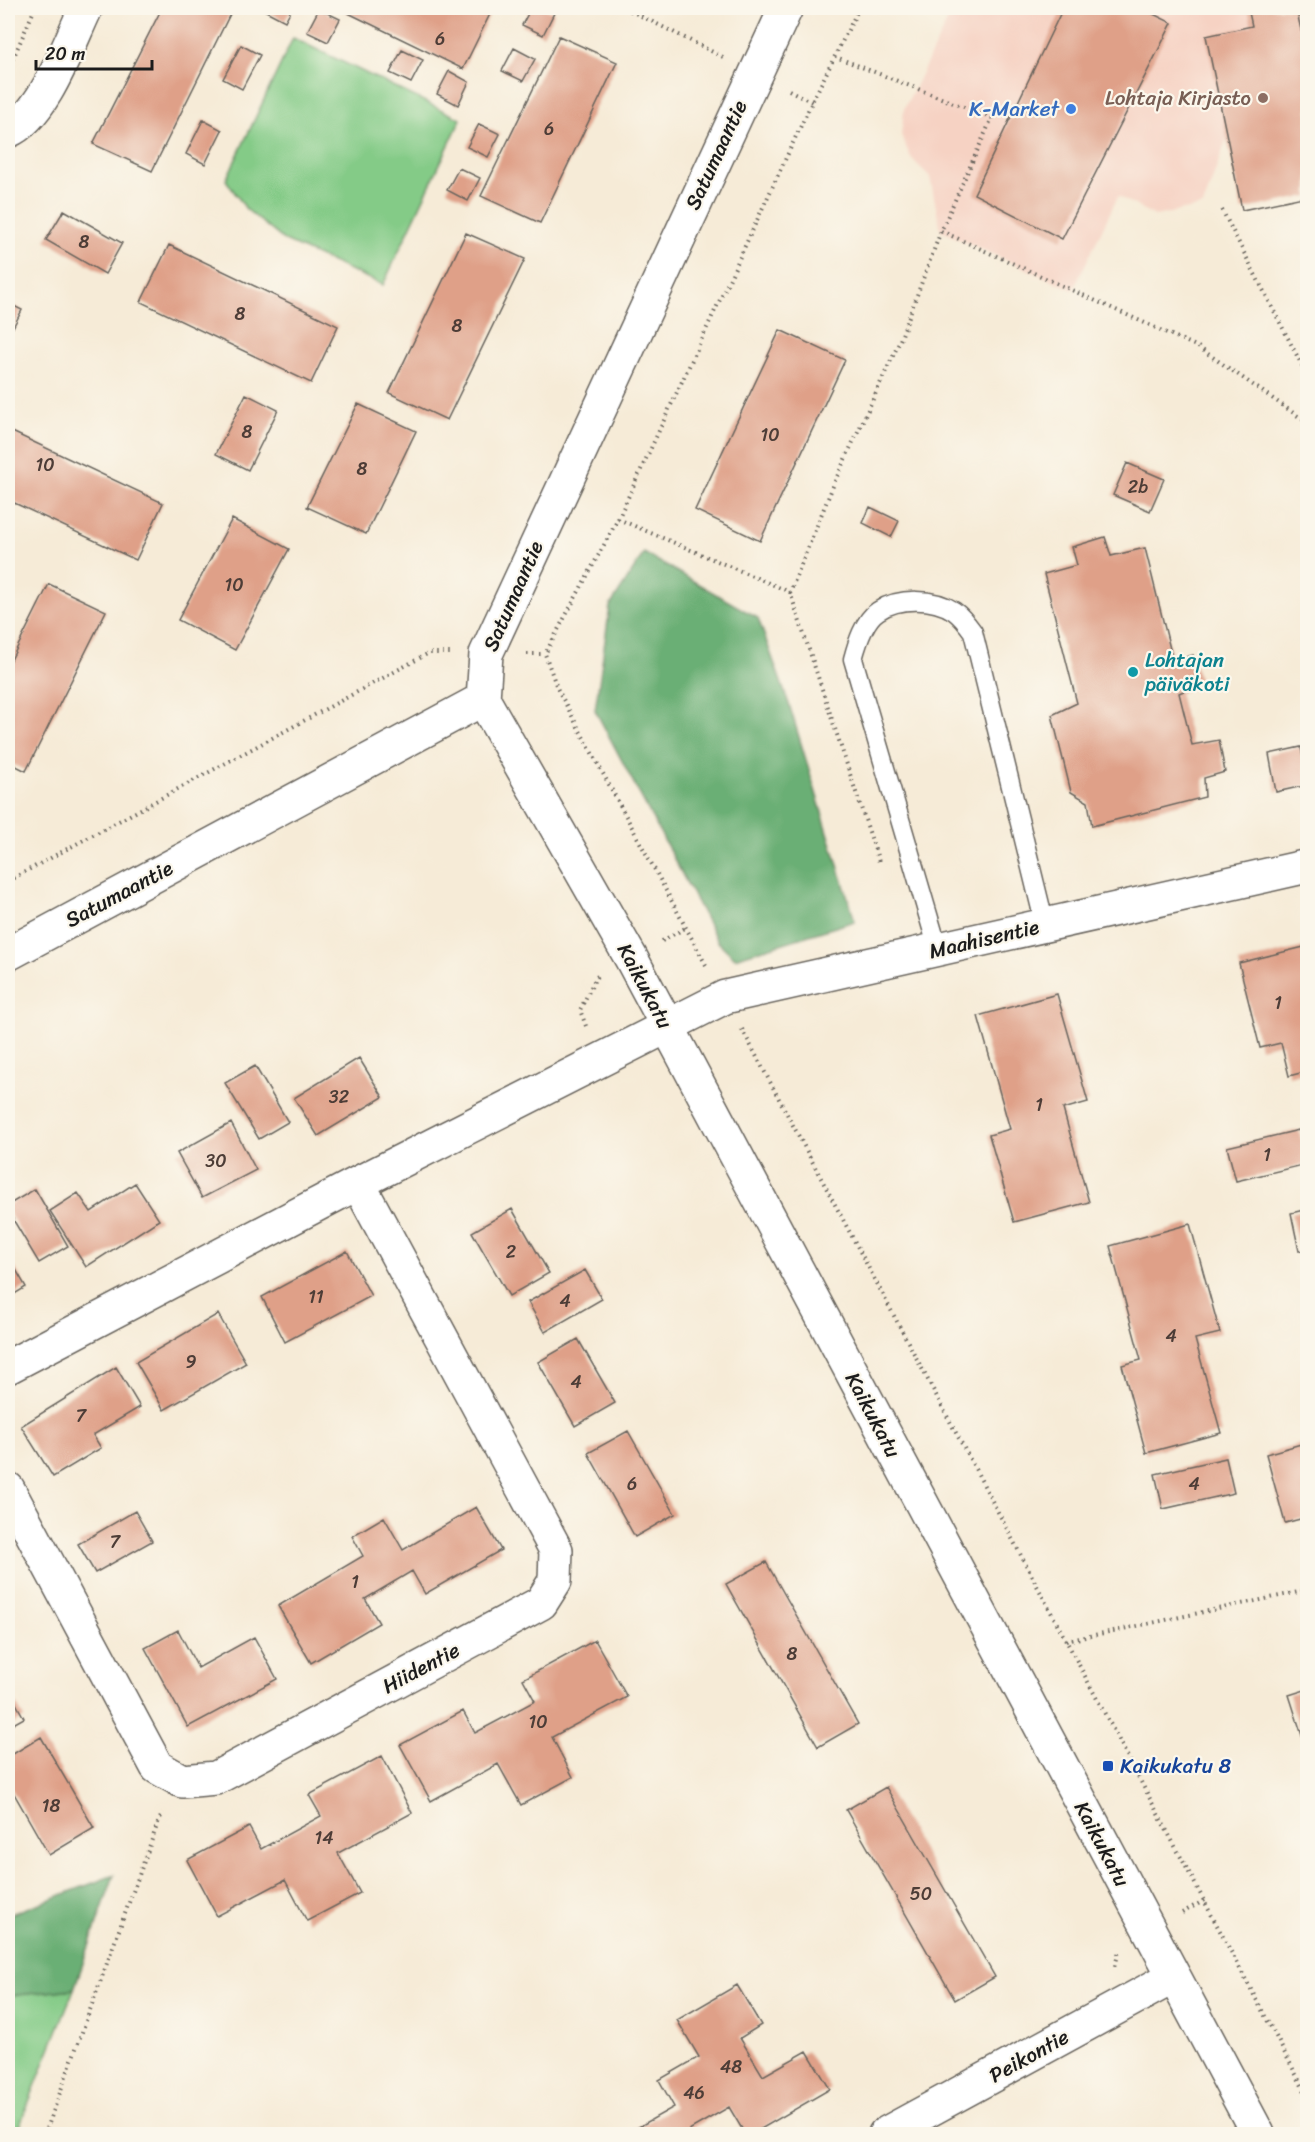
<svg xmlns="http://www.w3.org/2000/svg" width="1315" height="2142" font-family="Sriracha,sans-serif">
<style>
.built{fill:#f6d2c3}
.green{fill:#84cb87;stroke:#507452;stroke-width:1.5}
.forest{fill:#6baf74;stroke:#446648;stroke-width:1.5}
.building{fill:#dfa088}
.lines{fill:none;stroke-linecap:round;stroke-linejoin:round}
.service-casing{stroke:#68645d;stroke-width:21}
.minor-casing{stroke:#68645d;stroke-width:36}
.tertiary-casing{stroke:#68645d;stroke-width:36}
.path{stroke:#68645d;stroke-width:4;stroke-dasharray:1.5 4.5;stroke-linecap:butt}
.service{stroke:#fff;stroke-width:18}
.minor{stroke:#fff;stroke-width:33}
.tertiary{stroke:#fff;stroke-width:33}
.education-dot{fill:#8d6e63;stroke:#fbf7ec;stroke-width:2}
.shop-dot{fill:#3f7fe0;stroke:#fbf7ec;stroke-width:2}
.culture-dot{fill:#0f9aa8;stroke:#fbf7ec;stroke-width:2}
.transit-dot{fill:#1a4fb4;stroke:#fbf7ec;stroke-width:2}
.labels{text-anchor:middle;stroke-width:4.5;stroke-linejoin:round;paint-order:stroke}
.number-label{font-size:18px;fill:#4d3d37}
.education-label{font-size:21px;fill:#785e54;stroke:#fbf7ec;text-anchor:end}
.shop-label{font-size:21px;fill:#366cbe;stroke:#fbf7ec;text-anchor:end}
.street-label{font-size:21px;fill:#1c1c1c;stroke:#fbf7ec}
.culture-label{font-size:21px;fill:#0d838f;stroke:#fbf7ec;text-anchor:start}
.transit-label{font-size:21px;fill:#164399;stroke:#fbf7ec;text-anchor:start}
</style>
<rect width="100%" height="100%" fill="#fbf7ec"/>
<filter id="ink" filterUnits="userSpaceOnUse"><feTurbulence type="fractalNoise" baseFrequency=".0167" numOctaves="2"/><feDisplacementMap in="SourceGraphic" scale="12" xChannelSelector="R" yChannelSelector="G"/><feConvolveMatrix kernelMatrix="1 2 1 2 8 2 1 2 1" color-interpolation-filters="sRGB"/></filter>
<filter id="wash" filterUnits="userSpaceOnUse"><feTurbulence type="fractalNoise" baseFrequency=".008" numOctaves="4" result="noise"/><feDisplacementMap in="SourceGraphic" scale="24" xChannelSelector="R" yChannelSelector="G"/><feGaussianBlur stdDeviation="1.35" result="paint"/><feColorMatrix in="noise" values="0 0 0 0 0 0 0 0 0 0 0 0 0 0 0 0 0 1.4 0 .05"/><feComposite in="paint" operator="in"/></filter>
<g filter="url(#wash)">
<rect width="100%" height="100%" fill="#f6ebd7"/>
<path class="built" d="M954 8H1307V196L1242 210 1227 138 1203 206 1155 216 1118 196 1073 290 941 231 930 177 911 158 901 135 904 109Z"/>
<path class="green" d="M293 38 461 119 383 285 285 241 246 209 226 180Z
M74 1989 16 2134H8V1996Z"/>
<path class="forest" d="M644 553 758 618 789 704 855 921 735 958 718 942 595 710 610 606Z
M114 1875 74 1989 8 1996V1915Z"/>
<g id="blocks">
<path class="building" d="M162 8H223L231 12 152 171 93 144Z
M266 8H292L285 21 264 10Z
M338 8H493L463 69Z
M531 8H544L554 13 543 35 522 25Z
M1063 8H1141L1172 23 1062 239 974 194Z
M1248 8H1296L1308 60V196L1242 210 1206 36 1252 26Z
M319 9 340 19 328 42 307 32Z
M559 36 617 62 540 223 481 196Z
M241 45 260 55 242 89 223 79Z
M514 48 535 59 523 81 502 71Z
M402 50 423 60 411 83 390 73Z
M449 71 469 82 458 105 437 94Z
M203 120 222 130 205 164 186 154Z
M479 124 500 134 488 157 467 147Z
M459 168 480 178 468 201 447 190Z
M64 210 122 243 105 274 46 240Z
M466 233 525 259 447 420 389 393Z
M169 245 338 326 311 383 141 302Z
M8 303 22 310 10 333 8 332Z
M780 330 845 360 760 541 695 510Z
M246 394 278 410 248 470 216 454Z
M358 404 416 431 366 534 307 507Z
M8 430 163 503 136 560 8 500Z
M1127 463 1164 479 1150 511 1113 495Z
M870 507 899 521 891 537 863 523Z
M232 519 289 549 235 650 178 620Z
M1105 537 1111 556 1145 548 1173 661 1193 655 1200 684 1179 693 1192 745 1219 740 1225 772 1204 778 1205 797 1092 826 1088 802 1071 792 1052 715 1077 703 1044 574 1077 565 1072 547Z
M49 584 106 611 26 771 8 762V666Z
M1301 747 1308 785 1276 792 1269 754Z
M1308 946V1071L1289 1076 1281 1043 1260 1048 1239 963Z
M1057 994 1088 1102 1063 1109 1089 1202 1014 1222 989 1135 1010 1129 978 1016Z
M359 1058 383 1097 318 1136 294 1098Z
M255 1066 288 1122 259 1139 225 1083Z
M231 1123 256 1170 202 1198 177 1153Z
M1299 1130 1307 1164 1236 1181 1227 1147Z
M135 1183 159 1220 86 1267 50 1211 78 1193 91 1212Z
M35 1189 68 1246 39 1263 8 1211V1205Z
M512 1209 549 1273 509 1296 472 1232Z
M1308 1209V1249L1299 1251 1291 1213Z
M1190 1224 1220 1333 1195 1339 1221 1433 1146 1453 1122 1365 1141 1360 1110 1246Z
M347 1251 371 1296 285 1342 262 1297Z
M8 1256 26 1287 8 1298Z
M585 1270 602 1299 545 1332 528 1302Z
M218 1314 246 1363 164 1410 136 1362Z
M578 1339 615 1403 575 1426 538 1362Z
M116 1367 140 1407 93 1435 101 1448 53 1477 21 1426Z
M628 1431 675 1514 635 1537 588 1453Z
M1308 1442V1517L1285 1523 1266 1454Z
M1226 1458 1234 1493 1163 1509 1155 1474Z
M476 1507 501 1550 425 1594 412 1571 365 1599 379 1623 311 1663 278 1606 363 1556 352 1536 384 1517 403 1550Z
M135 1511 152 1541 95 1573 78 1544Z
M766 1562 858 1724 818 1747 726 1584Z
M178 1630 198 1668 254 1637 277 1679 188 1727 145 1648Z
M595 1640 627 1697 552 1737 573 1777 521 1805 498 1764 431 1801 400 1745 463 1711 475 1733 535 1701 523 1679Z
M8 1689 24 1718 8 1727Z
M1308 1689V1751H1307L1289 1695Z
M41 1737 94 1828 49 1855 8 1783V1757Z
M382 1756 412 1813 338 1853 360 1893 307 1921 285 1880 217 1916 187 1860 249 1827 261 1849 321 1816 309 1795Z
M886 1787 995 1977 955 2000 846 1810Z
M737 1985 761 2025 740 2038 763 2076 807 2051 830 2089 752 2134H745L729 2107 689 2130 692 2134H626L674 2107 659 2080 699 2057 677 2020Z"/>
</g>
</g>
<g filter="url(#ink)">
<use href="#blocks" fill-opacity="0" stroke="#68645d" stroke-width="1.5"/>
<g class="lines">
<defs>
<path id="service" d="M938 949 853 659C857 644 864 620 878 611 899 597 934 598 954 611 961 616 968 625 973 632L1045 925"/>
<path id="minor" d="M8 131C44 116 69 43 86 8
M483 699 631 958 1258 2134
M8 1367 358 1183 725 997 1308 866
M8 1489 157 1767 182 1781 216 1778 541 1603 555 1581 556 1550 358 1183
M885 2134 1173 1977"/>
<path id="tertiary" d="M8 954 483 699 486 654 786 8"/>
</defs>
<use href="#service" class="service-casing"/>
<use href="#minor" class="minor-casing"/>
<use href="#tertiary" class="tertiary-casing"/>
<path class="path" d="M625 8 723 57
M8 70 35 8
M789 90 812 102
M1222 210 1308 377
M941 231 1198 347 1308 423
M618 519 790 592 835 481 899 343 941 231 992 118 836 57
M790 592 880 865
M527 654H545
M8 881 429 653H451
M662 941 685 928
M706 965 557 688 545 654 618 519 812 102 859 8
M586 1026 580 1010 596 977 600 975
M742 1029 1308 2097
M1066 1641 1308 1590
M1182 1913 1205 1900
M1115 1966 1119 1951
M45 2134 159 1820 163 1813"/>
<use href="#service" class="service"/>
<use href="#minor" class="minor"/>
<use href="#tertiary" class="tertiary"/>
</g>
</g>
<circle class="education-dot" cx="1263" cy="98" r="6"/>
<circle class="shop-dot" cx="1071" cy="109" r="6"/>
<circle class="culture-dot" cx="1133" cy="672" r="6"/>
<rect class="transit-dot" x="1102" y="1760" width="12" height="12" rx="3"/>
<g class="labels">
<g class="number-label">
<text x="440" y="45">6</text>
<text x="549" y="135">6</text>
<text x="84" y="248">8</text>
<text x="240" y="320">8</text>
<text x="457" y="332">8</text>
<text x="247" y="438">8</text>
<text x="770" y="441">10</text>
<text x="45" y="471">10</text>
<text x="362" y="475">8</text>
<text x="1138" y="493">2b</text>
<text x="234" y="591">10</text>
<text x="1278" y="1009">1</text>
<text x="339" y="1103">32</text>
<text x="1039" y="1111">1</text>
<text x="1267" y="1161">1</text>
<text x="216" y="1167">30</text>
<text x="511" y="1258">2</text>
<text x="316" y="1303">11</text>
<text x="565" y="1307">4</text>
<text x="1171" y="1342">4</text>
<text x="191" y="1368">9</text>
<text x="576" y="1388">4</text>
<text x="81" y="1422">7</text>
<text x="632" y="1490">6</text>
<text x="1194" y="1490">4</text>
<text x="115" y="1548">7</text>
<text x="355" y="1588">1</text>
<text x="792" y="1660">8</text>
<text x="538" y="1728">10</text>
<text x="51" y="1812">18</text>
<text x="324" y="1844">14</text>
<text x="921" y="1900">50</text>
<text x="731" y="2073">48</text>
<text x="694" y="2099">46</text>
</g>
<g class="education-label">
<text x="1251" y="105">Lohtaja Kirjasto</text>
</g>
<g class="shop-label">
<text x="1059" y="116">K-Market</text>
</g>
<g class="street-label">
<text transform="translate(716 155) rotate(-65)" y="7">Satumaantie</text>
<text transform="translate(513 596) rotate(-66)" y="7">Satumaantie</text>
<text transform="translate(119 894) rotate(-28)" y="7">Satumaantie</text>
<text transform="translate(984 939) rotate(-13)" y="7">Maahisentie</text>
<text transform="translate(645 986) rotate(62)" y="7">Kaikukatu</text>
<text transform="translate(873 1415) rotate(62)" y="7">Kaikukatu</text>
<text transform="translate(421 1668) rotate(-28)" y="7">Hiidentie</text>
<text transform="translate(1102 1844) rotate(62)" y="7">Kaikukatu</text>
<text transform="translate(1029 2056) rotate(-29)" y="7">Peikontie</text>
</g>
<g class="culture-label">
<text x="1145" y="667">Lohtajan<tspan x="1145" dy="24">päiväkoti</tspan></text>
</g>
<g class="transit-label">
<text x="1120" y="1773">Kaikukatu 8</text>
</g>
</g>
<rect width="1315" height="2142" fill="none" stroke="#fbf7ec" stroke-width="30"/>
<path d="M36 60v9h116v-9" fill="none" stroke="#1c1c1c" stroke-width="3"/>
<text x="45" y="60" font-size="18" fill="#1c1c1c" stroke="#fbf7ec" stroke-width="4.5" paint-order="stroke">20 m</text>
</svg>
